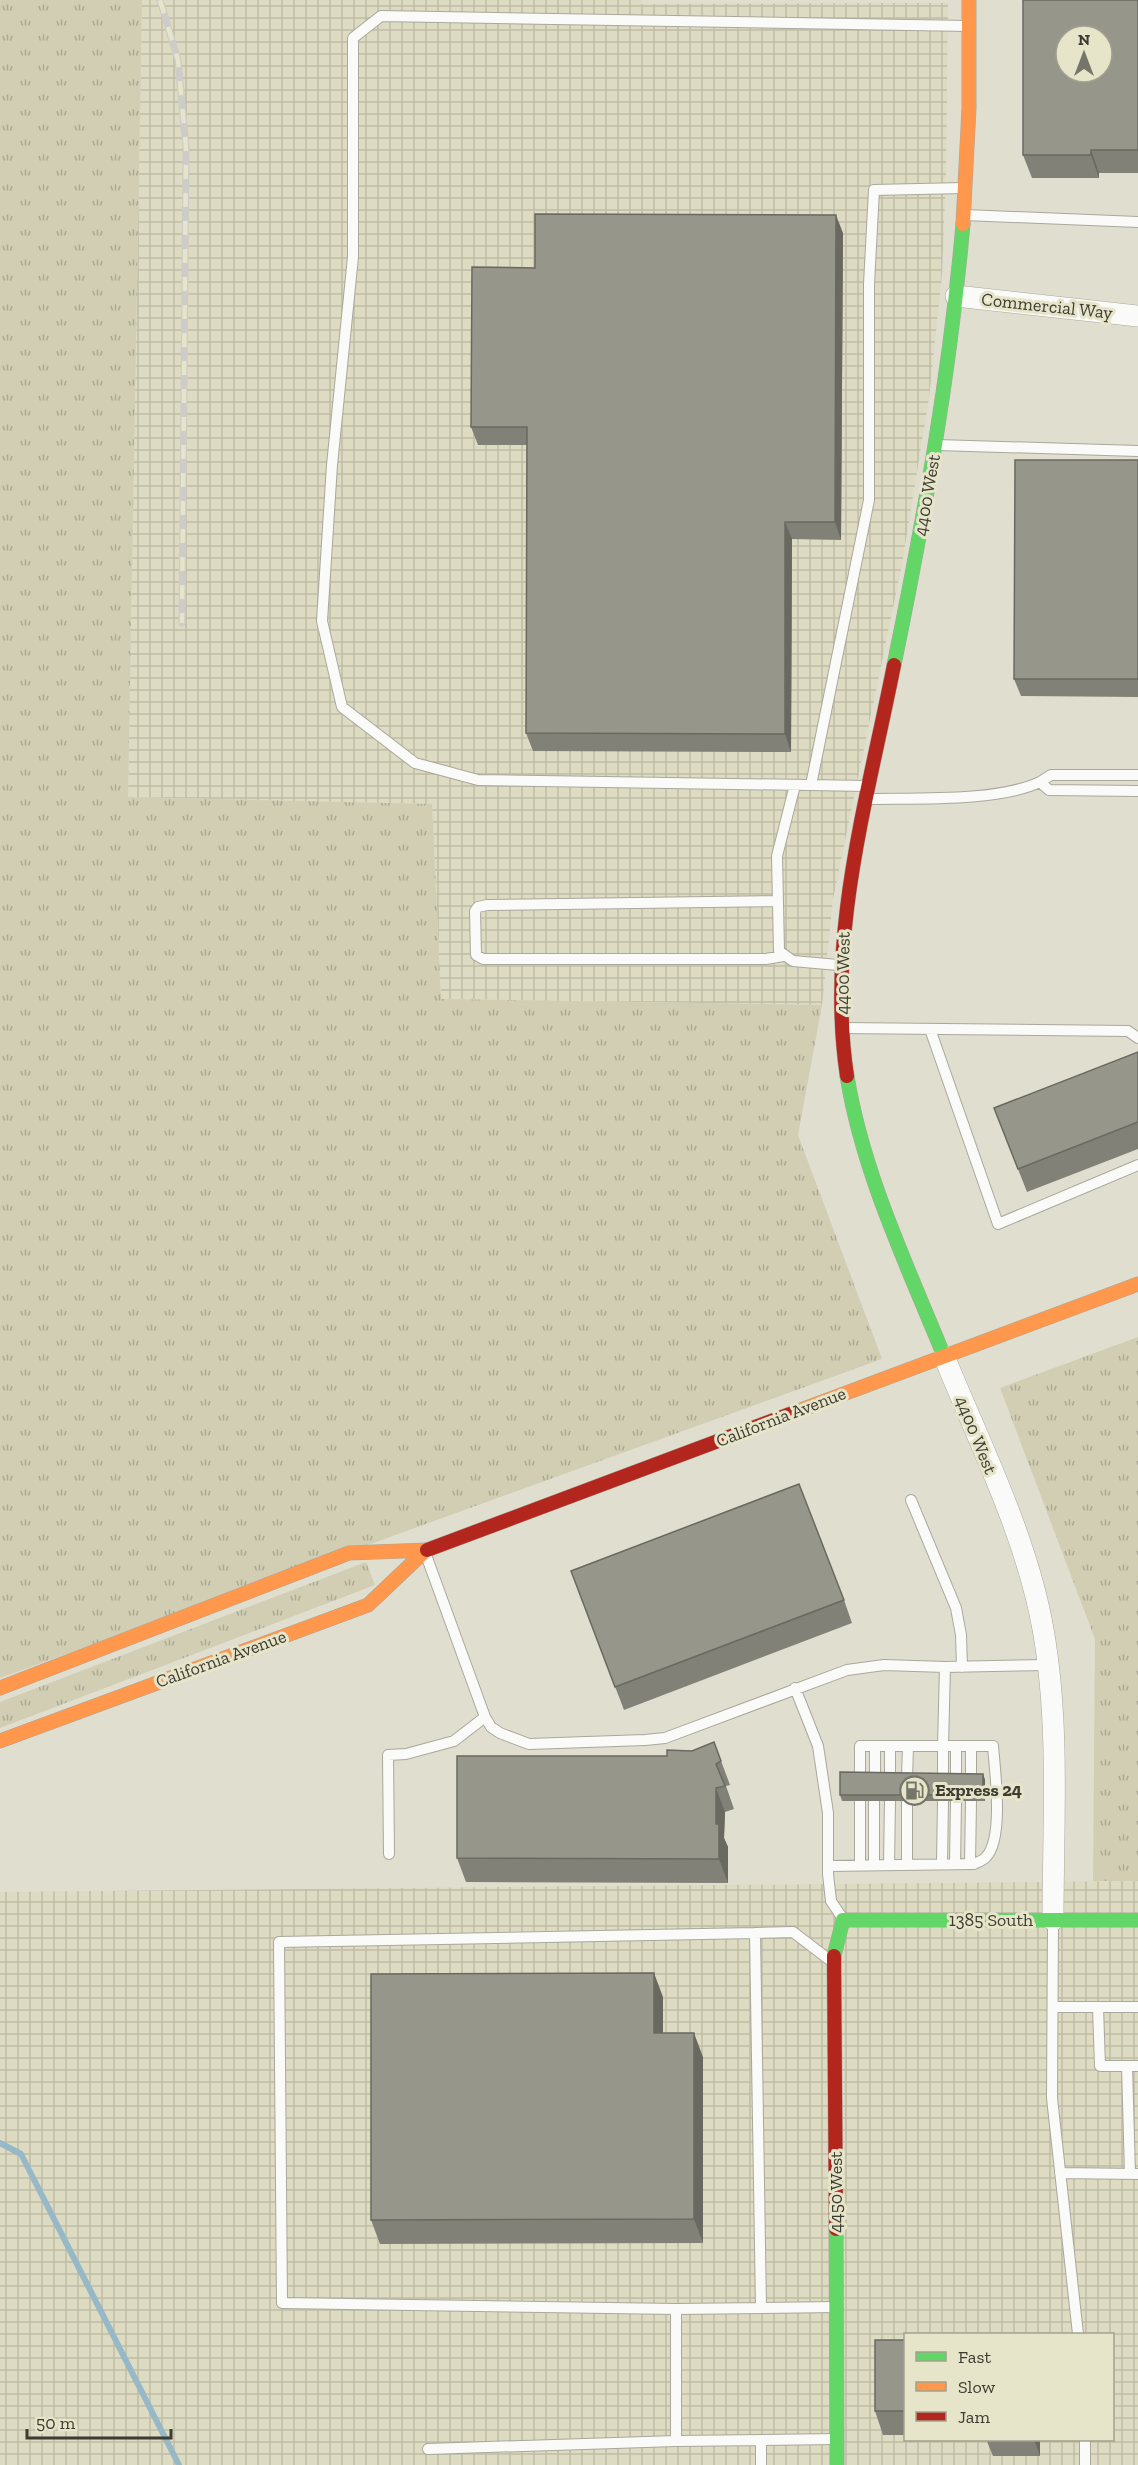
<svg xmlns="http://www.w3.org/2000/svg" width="1138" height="2465" font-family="'Zilla Slab',serif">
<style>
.industrial{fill:url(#industrial-grid);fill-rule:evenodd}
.grass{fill:url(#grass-tufts)}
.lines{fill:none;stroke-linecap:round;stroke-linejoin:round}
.stream{stroke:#97b8c7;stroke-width:6}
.lane-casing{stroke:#a9a89c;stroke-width:12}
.street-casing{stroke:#a9a89c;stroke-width:22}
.fast-casing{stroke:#a9a89c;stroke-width:15}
.slow-casing{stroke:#a9a89c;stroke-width:15}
.jam-casing{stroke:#a9a89c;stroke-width:15}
.lane{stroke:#fafaf8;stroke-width:10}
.street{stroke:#fafaf8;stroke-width:21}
.fast{stroke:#63d668;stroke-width:14}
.slow{stroke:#ff974d;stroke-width:14}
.jam{stroke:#b3261e;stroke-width:14}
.rail-casing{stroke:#cdccc8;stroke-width:7}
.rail{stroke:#e6e4c9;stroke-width:4.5;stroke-dasharray:14;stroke-linecap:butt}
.wall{fill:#828177}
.shaded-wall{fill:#6a6961}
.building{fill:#97968a;stroke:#6a6961;stroke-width:1.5;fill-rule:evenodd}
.labels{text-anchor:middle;stroke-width:6;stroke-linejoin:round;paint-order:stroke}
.street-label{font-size:18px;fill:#3d3c32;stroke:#e6e4c9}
.poi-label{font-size:18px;font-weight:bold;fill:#3d3c32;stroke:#e6e4c9;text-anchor:start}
</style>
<defs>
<pattern id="industrial-grid" width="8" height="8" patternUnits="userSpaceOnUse" patternTransform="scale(1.5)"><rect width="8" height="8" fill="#dddbc1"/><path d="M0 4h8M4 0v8" fill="none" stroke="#bfbda6"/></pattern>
<pattern id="grass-tufts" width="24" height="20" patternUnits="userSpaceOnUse" patternTransform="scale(1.5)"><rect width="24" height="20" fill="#d1ceb4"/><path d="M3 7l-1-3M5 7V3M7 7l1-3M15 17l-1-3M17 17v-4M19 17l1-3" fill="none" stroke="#aba893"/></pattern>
</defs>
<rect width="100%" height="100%" fill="#e0decf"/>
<path class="industrial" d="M142 0H641V4L948 3 946 174 942 275 929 398 902 564 833 899 822 1005 441 999 432 804 128 797Z
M1138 1881V2465H0V1892ZM906 2334H1112V2440H906Z"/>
<path class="grass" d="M0 0H142L128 797 432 804 441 999 822 1005 798 1135 882 1359 0 1678Z
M1138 1337V1881H1093L1095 1639 1000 1388Z
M366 1562 375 1585 0 1728V1702Z"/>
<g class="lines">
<path class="stream" d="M0 2143 21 2154 179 2465"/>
<defs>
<path id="lane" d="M965 215 1138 222
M937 445 1138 451
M1138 775H1051L1040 782 1049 790 1138 791
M795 785 777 856 779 951 793 961 838 965
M811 785 869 500V284L874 190 964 188
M868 786 478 780 415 763 342 707 322 621 332 465 353 257V38L381 16 969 26
M868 799C916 798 997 802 1040 782
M778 901 487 905 478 907 475 911 476 955 483 959H766L783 956
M842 1028 1128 1031 1138 1038
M930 1029 998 1224 1138 1165
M911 1500 956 1608 961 1635 962 1667
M426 1555 485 1717 491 1727 500 1733 529 1744 645 1740 665 1738 847 1670 884 1665 945 1667 1048 1665
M795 1688 818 1746 828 1813V1874L831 1901 843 1919
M860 1779V1746H943V1779
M875 1779V1746
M890 1779V1746
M907 1779 908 1746
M956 1780V1746
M971 1780V1746
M860 1801V1866
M389 1854 388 1755 406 1754 454 1741 485 1717
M942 1864 943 1801
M955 1864 956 1801
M970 1864 971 1801
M874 1865V1801
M889 1865 890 1801
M907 1865V1801
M828 1866 974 1864C978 1862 984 1860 986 1857 1004 1839 995 1771 993 1746H943L945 1667
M1053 1920 1052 2098 1078 2334
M1053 2007H1138
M1098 2007 1100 2066H1138
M1127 2066 1130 2174
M1060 2173 1138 2174
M836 2307 676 2309V2441L836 2439
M761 2308 755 1933 793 1932 831 1961
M676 2309 282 2303 279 1942 755 1933
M761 2440V2465
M1085 2440V2465
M428 2449 676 2441"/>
<path id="street" d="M956 296 1138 316
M944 1356C980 1445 1026 1534 1043 1629 1060 1725 1053 1824 1053 1920"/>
<path id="fast" d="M894 665C924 519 950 373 963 224
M847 1076C863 1174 907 1265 944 1356
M834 1956 843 1920H1138
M836 2229 837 2465"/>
<path id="slow" d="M963 224 969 108V0
M790 1414 1138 1284
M0 1688 349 1553 427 1550
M0 1741 368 1605 425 1551"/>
<path id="jam" d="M847 1076C826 938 867 801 894 665
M427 1550 790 1414
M834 1956 836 2229"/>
</defs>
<use href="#lane" class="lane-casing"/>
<use href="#street" class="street-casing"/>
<use href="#fast" class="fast-casing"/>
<use href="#slow" class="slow-casing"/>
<use href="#jam" class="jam-casing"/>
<use href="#lane" class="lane"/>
<use href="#street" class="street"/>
<use href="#fast" class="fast"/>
<use href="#slow" class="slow"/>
<use href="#jam" class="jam"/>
<defs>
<path id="rail" d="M160 0 178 60 186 148 182 623"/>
</defs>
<use href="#rail" class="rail-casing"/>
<use href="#rail" class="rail"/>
</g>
<path class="wall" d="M1138 0V173H1099V178H1032L1023 155Z
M843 233 841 540 792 539 791 752 533 751 526 733 527 445H478L471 427 535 268Z
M1138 460V697L1021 696 1014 679Z
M1138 1052V1149L1027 1192 994 1108Z
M571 1571 844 1600 852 1623 624 1710Z
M714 1742 730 1785 726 1786 734 1809 725 1812 724 1838 728 1847V1883L466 1882 457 1858 667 1756 692 1751Z
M983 1774 985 1780V1801H842L840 1795Z
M663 1997V2033L703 2057V2243L380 2244 371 2220Z
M906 2340V2435H883L875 2411Z
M986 2439H1040V2456H993Z"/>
<path class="shaded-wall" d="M1091 150 1099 173V178L1091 155Z
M836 215 843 233 841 540 835 522Z
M785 522 792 539 791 752 785 734Z
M983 1774 985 1780V1801L983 1795Z
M716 1788 725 1812 724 1838 728 1847V1883L719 1859 716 1824Z
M654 1973 663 1997V2057L654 2033Z
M694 2033 703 2057V2243L694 2219Z
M1034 2439H1040V2456Z"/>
<path class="building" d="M1023 0H1138V150H1091V155H1023ZM1066 36H1102V72H1066Z
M535 214 836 215 835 522H785V734L526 733 527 427H471L472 267 535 268Z
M1015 460H1138V679H1014Z
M1138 1052V1122L1018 1169 994 1108Z
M799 1484 844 1600 615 1687 571 1571Z
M714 1742 721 1761 716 1764 725 1786 716 1788V1824H719V1859L457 1858V1756H667V1750L692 1751Z
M840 1772 983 1774V1795H840Z
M654 1973V2033H694V2219L371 2220V1974Z
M875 2340H906V2411H875Z"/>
<defs>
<symbol id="fuel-ring" viewBox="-11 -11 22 22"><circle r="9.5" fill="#e6e4c9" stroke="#767569" stroke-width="1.5"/><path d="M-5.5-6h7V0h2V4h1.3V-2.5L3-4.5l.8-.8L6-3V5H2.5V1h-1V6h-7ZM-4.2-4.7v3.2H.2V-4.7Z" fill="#767569"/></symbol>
</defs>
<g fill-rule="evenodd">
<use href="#fuel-ring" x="898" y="1774" width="33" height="33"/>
</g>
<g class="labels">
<g class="street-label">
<text transform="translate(1047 306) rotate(6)" y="6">Commercial Way</text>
<text transform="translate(927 495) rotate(-80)" y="6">4400 West</text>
<text transform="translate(843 973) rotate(-89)" y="6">4400 West</text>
<text transform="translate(781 1417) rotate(-21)" y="6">California Avenue</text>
<text transform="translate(976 1435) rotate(68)" y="6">4400 West</text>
<text transform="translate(221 1659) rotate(-20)" y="6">California Avenue</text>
<text x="991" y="1926">1385 South</text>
<text transform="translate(836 2192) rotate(-90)" y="6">4450 West</text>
</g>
<g class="poi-label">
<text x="935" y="1796">Express 24</text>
</g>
</g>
<rect x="904" y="2333" width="210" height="108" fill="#e6e4c9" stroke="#a2a18d" stroke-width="1.5"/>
<rect x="916" y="2352" width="30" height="9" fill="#63d668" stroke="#a2a18d" stroke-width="1.5"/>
<text x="958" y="2363" font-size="18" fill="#3d3c32">Fast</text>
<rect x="916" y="2382" width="30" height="9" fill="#ff974d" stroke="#a2a18d" stroke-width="1.5"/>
<text x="958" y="2393" font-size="18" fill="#3d3c32">Slow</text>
<rect x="916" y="2412" width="30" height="9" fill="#b3261e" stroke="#a2a18d" stroke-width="1.5"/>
<text x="958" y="2423" font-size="18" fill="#3d3c32">Jam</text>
<g transform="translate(1084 54)"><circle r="28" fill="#e6e4c9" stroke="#a2a18d" stroke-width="1.5"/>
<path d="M0-4.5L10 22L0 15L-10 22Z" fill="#767569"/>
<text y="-9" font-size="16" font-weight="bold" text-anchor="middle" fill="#3d3c32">N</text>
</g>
<path d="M27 2429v9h144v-9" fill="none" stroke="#3d3c32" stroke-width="3"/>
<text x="36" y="2429" font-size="18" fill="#3d3c32" stroke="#e6e4c9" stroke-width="4.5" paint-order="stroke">50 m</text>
</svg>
